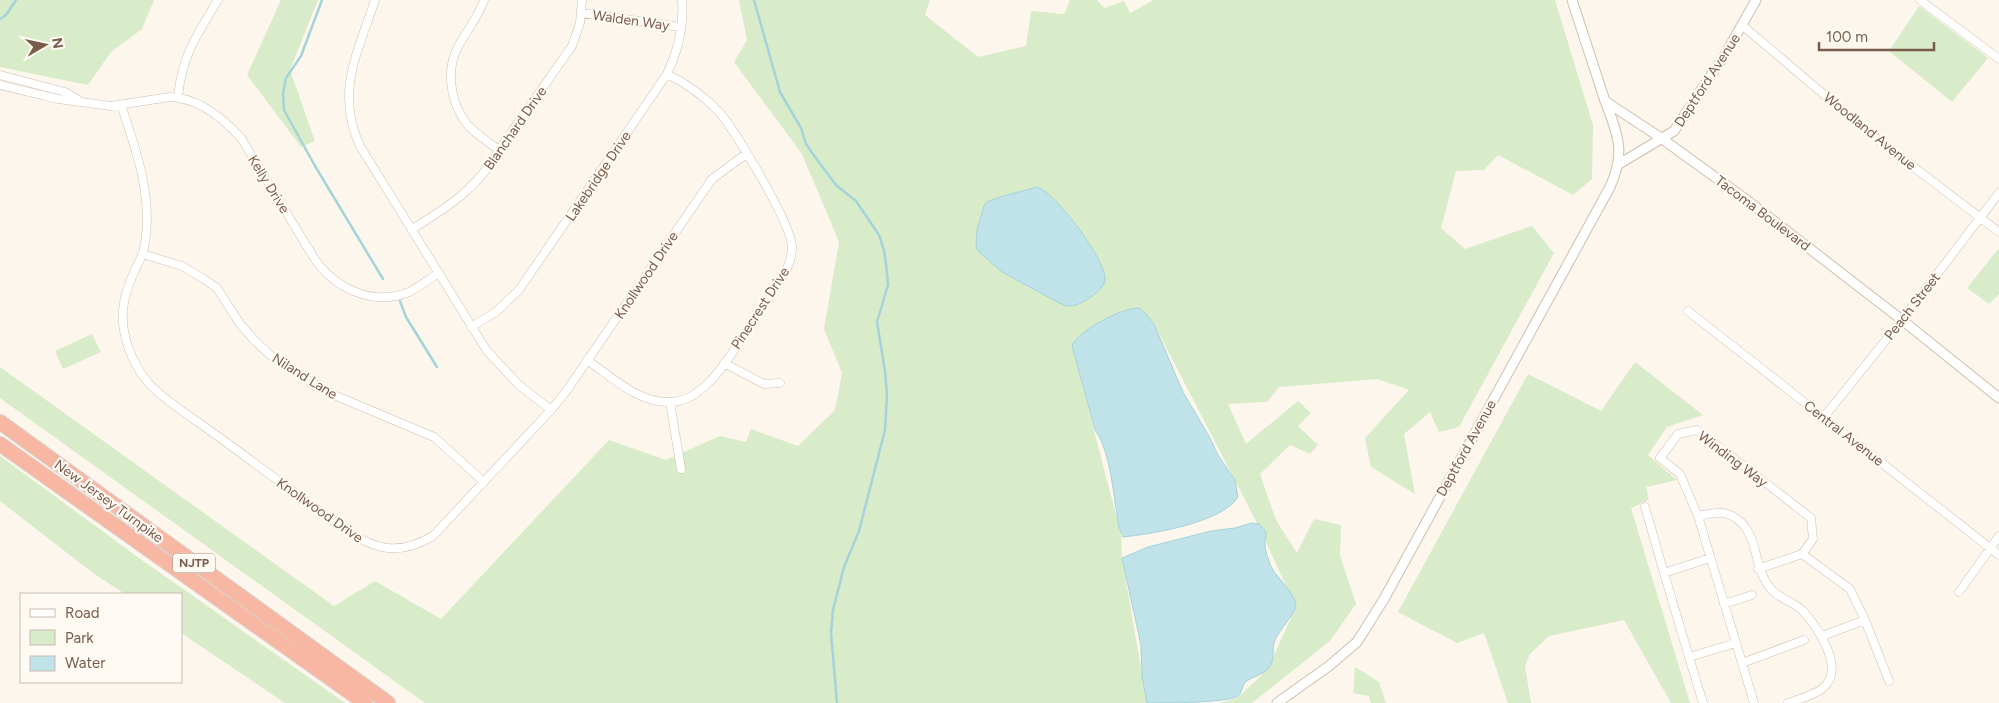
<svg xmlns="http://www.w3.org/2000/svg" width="1999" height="703" font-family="Figtree,sans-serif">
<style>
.green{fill:#d8ecc9}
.water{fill:#bfe3e8;stroke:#a5d3da}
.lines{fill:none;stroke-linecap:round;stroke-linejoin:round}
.stream{stroke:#a5d3da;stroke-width:2.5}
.minor-casing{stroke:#d1beb0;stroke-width:9}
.tertiary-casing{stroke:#d1beb0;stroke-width:11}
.motorway-casing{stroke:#dad1cd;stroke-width:16}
.minor{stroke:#fff;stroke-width:8}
.tertiary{stroke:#fff;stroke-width:9}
.motorway{stroke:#f7b7a3;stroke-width:14}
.labels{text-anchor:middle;stroke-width:4.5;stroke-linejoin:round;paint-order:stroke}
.shield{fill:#fffaf3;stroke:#a28b7f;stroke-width:1}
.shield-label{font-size:12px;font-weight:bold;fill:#7a5c4d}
.street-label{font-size:14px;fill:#7a5c4d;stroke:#fffaf3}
</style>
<rect width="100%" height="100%" fill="#fdf6ec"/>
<path class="green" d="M0 0H154L142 29 111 52 88 85 0 67Z
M281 0H318L290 70 315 141 301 147 247 75Z
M739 0H930L925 15 978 57 1026 46 1031 11 1064 14 1070 0H1097L1104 8 1124 1 1130 13 1154 0H1555L1593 125 1592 179 1573 195 1498 155 1484 170 1456 171 1441 228 1465 249 1532 226 1554 253 1459 427 1439 432 1430 412 1404 434 1415 494 1371 467 1365 438 1409 390 1378 379 1279 387 1267 402 1228 404 1246 444 1298 401 1311 413 1298 426 1318 445 1310 454 1290 445 1260 474 1276 520 1297 553 1314 519 1341 525 1340 555 1356 604 1330 641 1252 703H1221L1237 698 1267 670 1296 607 1257 523 1154 324 1129 309 1072 346 1121 534 1122 558 1147 703H425L0 398V367L334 606 375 581 441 619 609 440 666 460 720 436 746 442 751 429 798 446 835 410 842 373 824 329 839 242 802 154 734 62 747 40Z
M1919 6 1988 58 1952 102 1889 51Z
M1999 248V294L1989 304 1967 288Z
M92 334 101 352 63 369 55 351Z
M1635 362 1703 415 1667 427 1648 455 1677 480 1646 487 1649 500 1631 508 1690 703H1671L1624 620 1549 636 1530 654 1525 666 1531 703H1508L1484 633 1457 643 1398 612 1528 374 1601 411Z
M0 456 139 558 345 703H285L181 633V594H125L93 573 0 501Z
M1355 667 1379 682 1386 703H1371L1369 696 1353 693Z"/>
<path class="water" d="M1037 187C1055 192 1106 260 1105 279 1105 287 1094 295 1088 299 1080 304 1072 308 1063 305L1002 272 979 252 976 247 977 230 984 206 987 202 1000 197Z
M1139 308 1147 315 1154 324 1183 392 1209 436 1218 455 1235 480 1238 497C1222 523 1151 534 1123 537L1119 527C1114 501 1111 451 1095 430L1072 346C1077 331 1123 307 1139 308Z
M1252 523 1259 524 1265 530C1267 535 1265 539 1265 545 1265 551 1270 565 1273 570 1280 580 1294 593 1296 605 1296 613 1279 630 1275 640 1271 650 1276 660 1268 669 1262 675 1252 677 1245 682 1242 686 1242 693 1238 696 1228 703 1164 703 1147 703L1142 676 1141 645 1122 558 1148 547 1211 531 1235 528Z"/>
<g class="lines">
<path class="stream" d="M322 0 301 56 286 78 283 94 284 110 315 166 383 279
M754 0 780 92 801 128 806 144 818 161 836 185 856 201 879 235 884 250 886 264 888 285 877 322 885 371 887 395 885 430 859 531 844 567 833 610 831 633 837 703
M0 19 6 15 16 0
M400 301 406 317 437 367"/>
<defs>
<path id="minor" d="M375 0C358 52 335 92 360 146L487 351 519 385 551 410
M484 0C478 18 466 31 458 47 446 69 450 99 464 120 472 132 487 141 499 150
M1920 0 1999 59
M582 13 680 27
M1743 26 1873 136 1999 232
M0 75 65 92 77 99
M0 85 58 99 111 106 170 97C198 98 222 117 241 138L314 258C334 288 373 307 409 292 419 287 429 279 439 273
M178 97C182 55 197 35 218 0
M121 105C137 152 155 202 143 253 141 259 137 264 135 270 130 281 124 297 123 310 121 334 131 361 146 380 156 394 189 416 205 427 252 461 298 495 345 530 376 550 399 556 433 536L551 410 565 393 712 179 746 154
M412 229C447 208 479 187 499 150L572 46 580 23 582 0
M142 254 182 266 204 279 217 288 240 324 255 341 270 355 301 376 334 395 434 437 484 482
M1688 311 1999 555
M471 327 496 312 519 290 667 74C678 51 684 25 682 0
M587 360C612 377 638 403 670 402 683 402 695 395 704 387 725 368 740 340 756 317 765 302 777 288 785 273 789 265 792 256 792 247 792 225 735 130 719 112 704 96 686 83 667 74
M724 363 764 384 780 383
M670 402 681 469
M1824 417 1902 320 1999 193
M1645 507 1664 573
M1698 516 1754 703
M1710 558 1664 573 1689 657 1736 643
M1758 569 1802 554
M1959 592 1999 536
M1724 604 1752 595
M1822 636 1865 620
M1689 657 1703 703
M1742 663 1804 640
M1788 703C1799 699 1815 695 1823 688 1846 669 1818 628 1803 611 1794 602 1780 599 1772 590 1752 569 1760 535 1737 519 1723 509 1714 513 1698 516L1680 474 1660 458 1678 434 1697 430 1811 518 1813 539 1802 554 1850 589 1865 620 1889 681"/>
<path id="tertiary" d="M1572 0 1605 101 1661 138 1748 201 1902 320 1999 398
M1619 164 1674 131 1726 53 1756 0
M1277 703 1329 666 1357 642 1384 599 1610 187C1626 152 1618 135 1605 101"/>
<path id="motorway" d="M0 422 388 703
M0 444 365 703"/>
</defs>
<use href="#minor" class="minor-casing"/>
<use href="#tertiary" class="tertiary-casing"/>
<use href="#motorway" class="motorway-casing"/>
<use href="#minor" class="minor"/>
<use href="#tertiary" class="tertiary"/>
<use href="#motorway" class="motorway"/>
</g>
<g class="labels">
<rect class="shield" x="173" y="553.5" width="42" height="19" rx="4"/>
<g class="shield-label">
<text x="194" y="567">NJTP</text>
</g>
<g class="street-label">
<text transform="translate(631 20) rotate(8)" y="5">Walden Way</text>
<text transform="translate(1707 80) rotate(-57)" y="5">Deptford Avenue</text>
<text transform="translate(515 128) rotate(-55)" y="5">Blanchard Drive</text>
<text transform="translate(1870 131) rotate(39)" y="5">Woodland Avenue</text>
<text transform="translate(598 176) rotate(-56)" y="5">Lakebridge Drive</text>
<text transform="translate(269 184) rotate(58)" y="5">Kelly Drive</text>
<text transform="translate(1763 213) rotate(37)" y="5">Tacoma Boulevard</text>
<text transform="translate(646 275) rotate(-56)" y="5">Knollwood Drive</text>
<text transform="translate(1912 306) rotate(-52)" y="5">Peach Street</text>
<text transform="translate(760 308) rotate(-57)" y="5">Pinecrest Drive</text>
<text transform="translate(305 376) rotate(32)" y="5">Niland Lane</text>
<text transform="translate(1844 433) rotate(38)" y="5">Central Avenue</text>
<text transform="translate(1466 448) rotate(-61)" y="5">Deptford Avenue</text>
<text transform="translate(1733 459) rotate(37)" y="5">Winding Way</text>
<text transform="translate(109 501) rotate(36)" y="5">New Jersey Turnpike</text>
<text transform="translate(320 510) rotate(35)" y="5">Knollwood Drive</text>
</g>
</g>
<rect x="20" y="593" width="162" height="90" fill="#fffaf3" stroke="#cabbb1"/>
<rect x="30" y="609" width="25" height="8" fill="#ffffff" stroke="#cabbb1"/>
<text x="65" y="618" font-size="15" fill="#7a5c4d">Road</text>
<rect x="30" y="630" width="25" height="15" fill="#d8ecc9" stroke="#cabbb1"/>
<text x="65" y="643" font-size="15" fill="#7a5c4d">Park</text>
<rect x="30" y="656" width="25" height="15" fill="#bfe3e8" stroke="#cabbb1"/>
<text x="65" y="668" font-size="15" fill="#7a5c4d">Water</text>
<g transform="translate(45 45) rotate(81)" stroke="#fffaf3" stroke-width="4" paint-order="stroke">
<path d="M0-4L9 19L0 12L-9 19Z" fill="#7a5c4d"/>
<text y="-8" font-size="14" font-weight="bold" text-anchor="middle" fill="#7a5c4d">N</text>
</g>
<path d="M1819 42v8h115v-8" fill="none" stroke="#7a5c4d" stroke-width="2.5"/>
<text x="1826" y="42" font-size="15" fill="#7a5c4d" stroke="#fffaf3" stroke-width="4" paint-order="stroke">100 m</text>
</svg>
